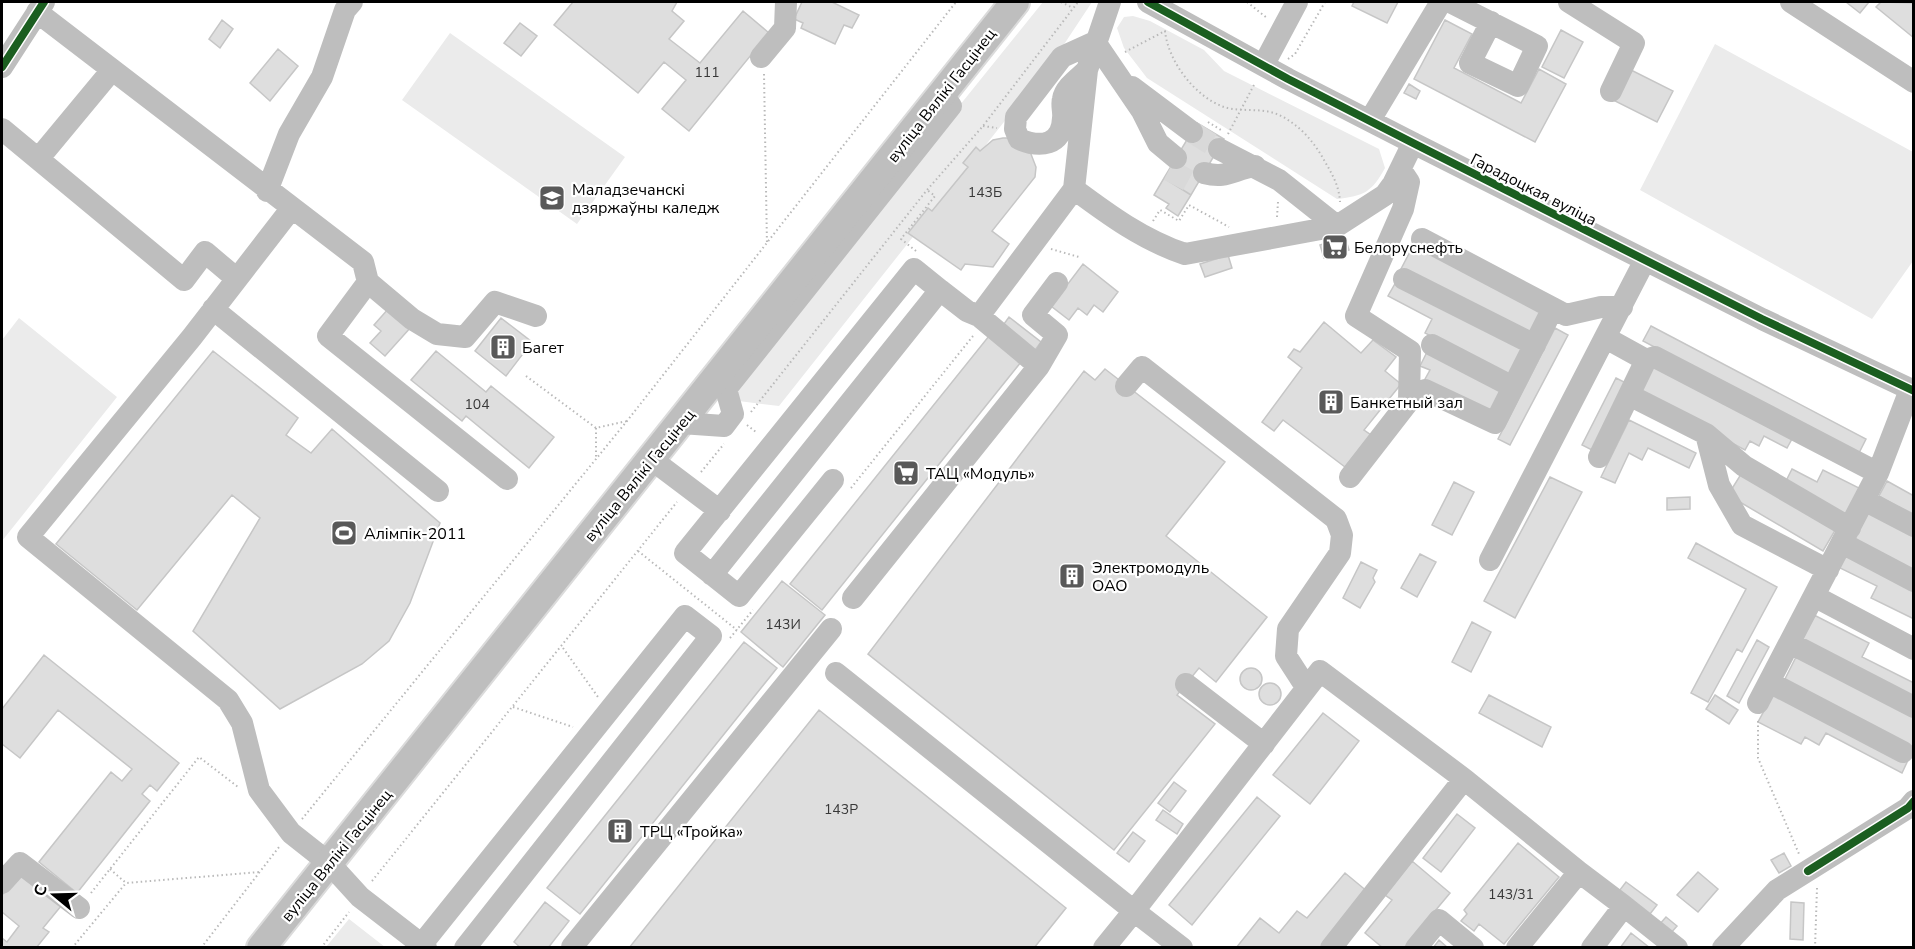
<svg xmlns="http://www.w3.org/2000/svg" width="1915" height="949" font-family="'Nunito Sans',sans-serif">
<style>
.green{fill:#ebebeb}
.building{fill:#dedede;stroke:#c6c6c6;stroke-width:1.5}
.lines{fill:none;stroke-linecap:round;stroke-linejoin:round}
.minor-tunnel{stroke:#d9d9d9;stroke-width:22;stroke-dasharray:22 11;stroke-linecap:butt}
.major-casing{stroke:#dbdbdb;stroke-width:32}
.path{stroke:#b9b9b9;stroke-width:2;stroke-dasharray:1.5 3;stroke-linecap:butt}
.minor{stroke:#bebebe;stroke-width:22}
.major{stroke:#bebebe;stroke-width:28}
.cycleway-casing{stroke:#fff;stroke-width:11}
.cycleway{stroke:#1b5e20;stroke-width:8}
.labels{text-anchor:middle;stroke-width:4.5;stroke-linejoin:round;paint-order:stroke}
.number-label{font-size:14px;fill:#383838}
.street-label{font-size:16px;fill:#000;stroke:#fff}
.poi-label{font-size:16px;fill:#000;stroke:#fff;text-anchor:start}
</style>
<rect width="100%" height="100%" fill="#fff"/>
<path class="green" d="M1043 2H1092L1057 55 779 406 723 399Z
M1133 16 1150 21 1204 50 1224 71 1379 149 1385 168C1372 192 1364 196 1337 199L1147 78 1124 48 1117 28 1124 17Z
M450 33 625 157 577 224 402 100Z
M1715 44 1913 152V261L1872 319 1640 190Z
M19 318 117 397 2 541V340Z
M349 919 385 947H326Z"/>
<path class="building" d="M573 2H677L672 11 684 21 669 39 700 63 743 11 769 33 689 131 662 109 686 80 664 62 638 93 554 25Z
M802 2H832L859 15 852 28 844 25 835 44 801 28 803 23 794 19Z
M1354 2H1398L1387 23 1352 6Z
M1846 2H1869L1860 13Z
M1881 2 1914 3V38L1876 7Z
M222 20 233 29 220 48 209 39Z
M1445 20 1472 34 1454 68 1521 103 1539 69 1566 84 1535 142 1414 79Z
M520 23 537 36 521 56 504 43Z
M1561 30 1583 42 1564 78 1542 67Z
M278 49 298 66 270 101 250 83Z
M1629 69 1673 91 1657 122 1613 100Z
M1409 84 1420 91 1416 99 1404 93Z
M1197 123 1224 139 1191 195 1164 178Z
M1003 138H1012L1029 149 1036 167 1035 177 992 231 1009 244 993 267 965 264 961 270 908 233 928 208 932 211 968 167 963 163 976 147 980 151 993 140Z
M1164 178 1191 195 1178 216 1166 208 1169 204 1154 195Z
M1345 237 1349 250 1324 258 1320 245Z
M1414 244 1547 313 1534 338 1401 269Z
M1228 255 1232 268 1205 277 1200 264Z
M1083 264 1118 292 1103 312 1094 305 1087 315 1078 308 1069 320 1051 306Z
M1396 282 1527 350 1512 378 1425 333 1432 319 1388 296Z
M389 308 411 327 385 356 370 343 381 331 374 325Z
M1009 317 1041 342 1033 353 1001 328Z
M501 318 532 342 506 376 475 351Z
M1324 322 1361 353 1373 340 1396 357 1385 371 1401 384 1364 430 1371 435 1345 467 1283 420 1274 431 1262 422 1302 368 1288 357 1294 349 1300 352Z
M1651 326 1866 439 1858 455 1643 341Z
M1555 328 1568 335 1510 445 1498 439Z
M989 336 1021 362 822 610 790 584Z
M213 351 298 418 286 435 311 453 332 429 440 523 410 603 389 641 362 664 280 709 193 631 260 518 232 495 137 610 56 544Z
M436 351 486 392 491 386 554 437 529 468 466 416 462 421 411 380Z
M1427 352 1506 392 1495 416 1424 381 1430 370 1420 366Z
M1652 363 1793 437 1787 448 1764 436 1759 446 1750 441 1745 450 1637 393Z
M1105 369 1225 462 1166 536 1267 617 1216 682 1199 668 1177 695 1215 724 1114 850 868 654 1084 371 1095 380Z
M1616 378 1628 384 1594 451 1582 445Z
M1629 420 1696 453 1689 468 1648 448 1642 460 1629 453 1615 483 1601 477Z
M1792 469 1817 482 1823 470 1863 490 1849 518 1784 485Z
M1743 471 1837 527 1823 551 1728 495Z
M1550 477 1582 492 1515 618 1484 601Z
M1887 481 1914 496V516L1879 496Z
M1454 482 1474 492 1452 535 1432 525Z
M1690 497V509L1667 510V498Z
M1868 508 1914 533V572L1852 538Z
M1696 543 1777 587 1742 652 1737 649 1708 702 1691 693 1746 589 1688 558Z
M1845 552 1914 585V619L1871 598 1877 586 1838 567Z
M1420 554 1436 562 1417 597 1401 588Z
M1361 562 1377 570 1373 578 1375 582 1360 608 1343 598Z
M782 581 825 615 783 667 741 632Z
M1814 615 1869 643 1862 657 1914 683V700L1799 643Z
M1472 622 1491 632 1471 672 1452 662Z
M1757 640 1769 647 1739 703 1727 696Z
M744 642 777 668 580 914 547 888Z
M44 655 179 763 157 791 150 785 142 794 150 801 77 893 39 862 111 772 122 781 132 769 58 710 20 758 2 744V709Z
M1796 657 1914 715V748L1783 683Z
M1240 679a11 11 0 1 1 22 0a11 11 0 1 1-22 0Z
M1259 694a11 11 0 1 1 22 0a11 11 0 1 1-22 0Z
M1776 689 1909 758 1902 773 1826 733 1819 745 1805 737 1801 744 1758 722Z
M1489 695 1551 727 1542 747 1479 713Z
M1715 695 1738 710 1729 724 1706 709Z
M819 710 1066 908 1034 948H629Z
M1323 713 1359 741 1310 804 1273 775Z
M1174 782 1186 791 1170 812 1158 803Z
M1257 797 1280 816 1192 925 1169 905Z
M1163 810 1183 824 1177 834 1156 820Z
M1457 814 1475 828 1441 872 1423 858Z
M1133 832 1145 841 1129 862 1117 853Z
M1518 843 1559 877 1504 944 1479 924 1474 931 1461 921 1467 914 1464 910Z
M1784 853 1791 866 1779 873 1771 860Z
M1412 861 1450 893 1404 948H1383L1365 933 1392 900 1385 895Z
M20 872 61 906 43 928 49 932 36 948H2V938L7 942 19 926 2 912V895Z
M1698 872 1718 889 1698 912 1677 895Z
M1345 873 1368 892 1322 948H1236L1260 918 1279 933 1297 911 1307 918Z
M1626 882 1657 905 1647 918 1616 895Z
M545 902 569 921 548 948H521L514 942Z
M1791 902 1804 903 1803 940 1790 939Z
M1666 917 1677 926 1670 934 1659 925Z
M1631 933 1650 948H1620Z
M1439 940 1448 948H1433Z"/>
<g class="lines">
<path class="minor-tunnel" d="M1192 132 1219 149
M1169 170 1197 185"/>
<defs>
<path id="major" d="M261 948 1015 2"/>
</defs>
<use href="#major" class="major-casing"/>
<path class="path" d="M1061 2 1073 8
M1247 2 1267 18
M1125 52 1165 31C1168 61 1195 97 1224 107 1240 112 1258 108 1274 113 1296 121 1313 140 1324 160 1332 174 1339 185 1340 202
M1288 59 1295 54 1325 2
M764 74 767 245
M1208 122 1221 130
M983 126 997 128
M1228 134 1255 83
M1277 217 1278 202
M1153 221 1160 210 1179 221 1189 205 1229 227
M1051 249 1079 257
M916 251 901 239 935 196 927 190
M526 376 596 428 627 421
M751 412 927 190 983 126 1078 2
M747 425 756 432
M596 428V460
M701 472 724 444
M851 488 973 336
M638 551 737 630
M730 638 753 610
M563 648 598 697
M513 707 573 727
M1758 721V758L1799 854
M302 819 627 421 956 2
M110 869 126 883 260 872
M372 881 677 502
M91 893 199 757 238 787
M72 948 126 883
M201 948 279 847
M321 948 349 912
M1815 948 1817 888"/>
<path class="minor" d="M1148 2 1288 79 1413 143 1762 319 1914 391
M1450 2 1537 46 1518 86 1470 63 1491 22
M1569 2 1634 43 1611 91
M1791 2 1914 82
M37 12 363 262 368 282 412 319 437 334 465 337 495 302 536 316
M761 57 785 28 786 2
M1264 64 1297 2
M2 67 44 2
M1087 70C1079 78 1065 87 1063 99 1061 104 1064 112 1063 118 1062 146 1040 148 1019 139L1015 129 1016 117 1062 57 1095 42 1142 111 1158 143 1176 158
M1132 87 1192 132
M1370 120 1441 2
M2 129 184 280 205 252 237 279
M1219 149 1279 180 1337 226
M39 158 112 70
M1204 173C1227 179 1232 170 1255 166
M1074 189C1109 215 1143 240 1185 254L1337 226 1385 195 1393 184 1413 143
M267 191 289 134 322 77 345 10 352 2
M291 209 192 337 28 537 228 700 242 723 259 790 291 833 329 863 360 897 426 948
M1422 239 1566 315 1601 307H1622
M1404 279 1535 345
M368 282 328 336 507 479
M213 309 438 491
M979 316 1039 366 1057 335 1033 315 1057 283
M1606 338 1646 360 1655 357 1878 473
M1432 345 1513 387
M1126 386 1142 367 1336 519 1342 535 1340 553 1288 629 1286 656 1306 687
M1425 390 1495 423 1553 308
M1629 395 1706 434 1744 466 1850 528
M681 423 724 426 733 414 726 389 951 106 942 94
M1706 434 1719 485 1742 525 1828 570
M1599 457 1646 360
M651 459 720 511
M1350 477 1409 401 1410 351 1356 316 1403 209 1409 182 1401 170
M833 480 739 596 685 553 914 269 940 290
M1864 500 1914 526
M1842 543 1914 581
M1490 560 1645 260
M712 575 940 290 967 311 979 316 1074 189 1087 70 1110 2
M1814 596 1914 649
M853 598 1039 366
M1790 643 1914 707
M836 673 1134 911 1320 671 1464 779 1331 948
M1769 682 1903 752
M1186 684 1264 744
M1758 703 1878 473 1910 390
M1464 779 1579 872
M2 883 20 863 79 908
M422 944 685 616 711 636 465 948
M572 947 831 629
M1104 948 1134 911 1182 948
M1416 948 1439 920 1473 948
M1517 948 1579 872 1624 906
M1592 948 1624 906 1677 948
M1723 948 1777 890 1908 808 1914 801"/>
<use href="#major" class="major"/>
<defs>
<path id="cycleway" d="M1148 2 1288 79 1413 143 1762 319 1914 391
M2 67 44 2
M1808 871 1908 808 1914 801"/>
</defs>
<use href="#cycleway" class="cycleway-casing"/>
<use href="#cycleway" class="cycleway"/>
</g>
<defs>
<symbol id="university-square" viewBox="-11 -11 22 22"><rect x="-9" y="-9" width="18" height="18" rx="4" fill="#595959" stroke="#fff"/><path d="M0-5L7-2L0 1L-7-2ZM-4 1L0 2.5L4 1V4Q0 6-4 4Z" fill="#fff"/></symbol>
<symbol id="supermarket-square" viewBox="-11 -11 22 22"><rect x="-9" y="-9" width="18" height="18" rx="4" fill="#595959" stroke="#fff"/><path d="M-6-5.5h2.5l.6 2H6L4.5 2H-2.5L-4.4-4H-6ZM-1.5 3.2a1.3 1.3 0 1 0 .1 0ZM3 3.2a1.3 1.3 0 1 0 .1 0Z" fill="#fff"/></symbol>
<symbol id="building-square" viewBox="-11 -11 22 22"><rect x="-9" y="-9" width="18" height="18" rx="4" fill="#595959" stroke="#fff"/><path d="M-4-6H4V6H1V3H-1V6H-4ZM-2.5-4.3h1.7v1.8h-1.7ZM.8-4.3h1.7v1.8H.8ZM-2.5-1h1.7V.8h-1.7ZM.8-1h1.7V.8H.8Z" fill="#fff"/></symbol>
<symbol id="stadium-square" viewBox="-11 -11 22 22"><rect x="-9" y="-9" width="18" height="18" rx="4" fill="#595959" stroke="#fff"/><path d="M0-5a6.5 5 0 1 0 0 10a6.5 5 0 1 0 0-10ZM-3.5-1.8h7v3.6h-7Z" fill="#fff"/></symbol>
</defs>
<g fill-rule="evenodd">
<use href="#university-square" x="537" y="183" width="30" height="30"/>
<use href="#supermarket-square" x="1320" y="232" width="30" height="30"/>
<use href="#building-square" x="488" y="332" width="30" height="30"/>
<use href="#building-square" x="1316" y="387" width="30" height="30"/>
<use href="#supermarket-square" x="891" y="458" width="30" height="30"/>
<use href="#stadium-square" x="329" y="518" width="30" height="30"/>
<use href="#building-square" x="1057" y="561" width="30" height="30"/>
<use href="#building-square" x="605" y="816" width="30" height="30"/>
</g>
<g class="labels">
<g class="number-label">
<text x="707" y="77">111</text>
<text x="985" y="197">143Б</text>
<text x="477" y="409">104</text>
<text x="783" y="629">143И</text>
<text x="841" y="814">143Р</text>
<text x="1511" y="899">143/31</text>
</g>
<g class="street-label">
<text transform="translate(941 95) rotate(-52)" y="6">вуліца Вялікі Гасцінец</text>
<text transform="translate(1534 189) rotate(27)" y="6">Гарадоцкая вуліца</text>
<text transform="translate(639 475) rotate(-51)" y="6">вуліца Вялікі Гасцінец</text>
<text transform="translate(336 855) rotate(-51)" y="6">вуліца Вялікі Гасцінец</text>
</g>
<g class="poi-label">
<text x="572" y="195">Маладзечанскі<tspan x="572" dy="18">дзяржаўны каледж</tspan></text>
<text x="1354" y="253">Белоруснефть</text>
<text x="522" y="353">Багет</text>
<text x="1350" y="408">Банкетный зал</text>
<text x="926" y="479">ТАЦ «Модуль»</text>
<text x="364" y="539">Алімпік-2011</text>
<text x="1092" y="573">Электромодуль<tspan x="1092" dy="18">ОАО</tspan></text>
<text x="640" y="837">ТРЦ «Тройка»</text>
</g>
</g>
<rect width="1915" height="949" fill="none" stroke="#000000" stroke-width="6"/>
<g transform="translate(54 895) rotate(289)" stroke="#ffffff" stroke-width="4.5" paint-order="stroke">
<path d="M0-4.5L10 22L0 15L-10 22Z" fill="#000000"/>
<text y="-9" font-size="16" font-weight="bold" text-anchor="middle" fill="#000000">С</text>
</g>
</svg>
